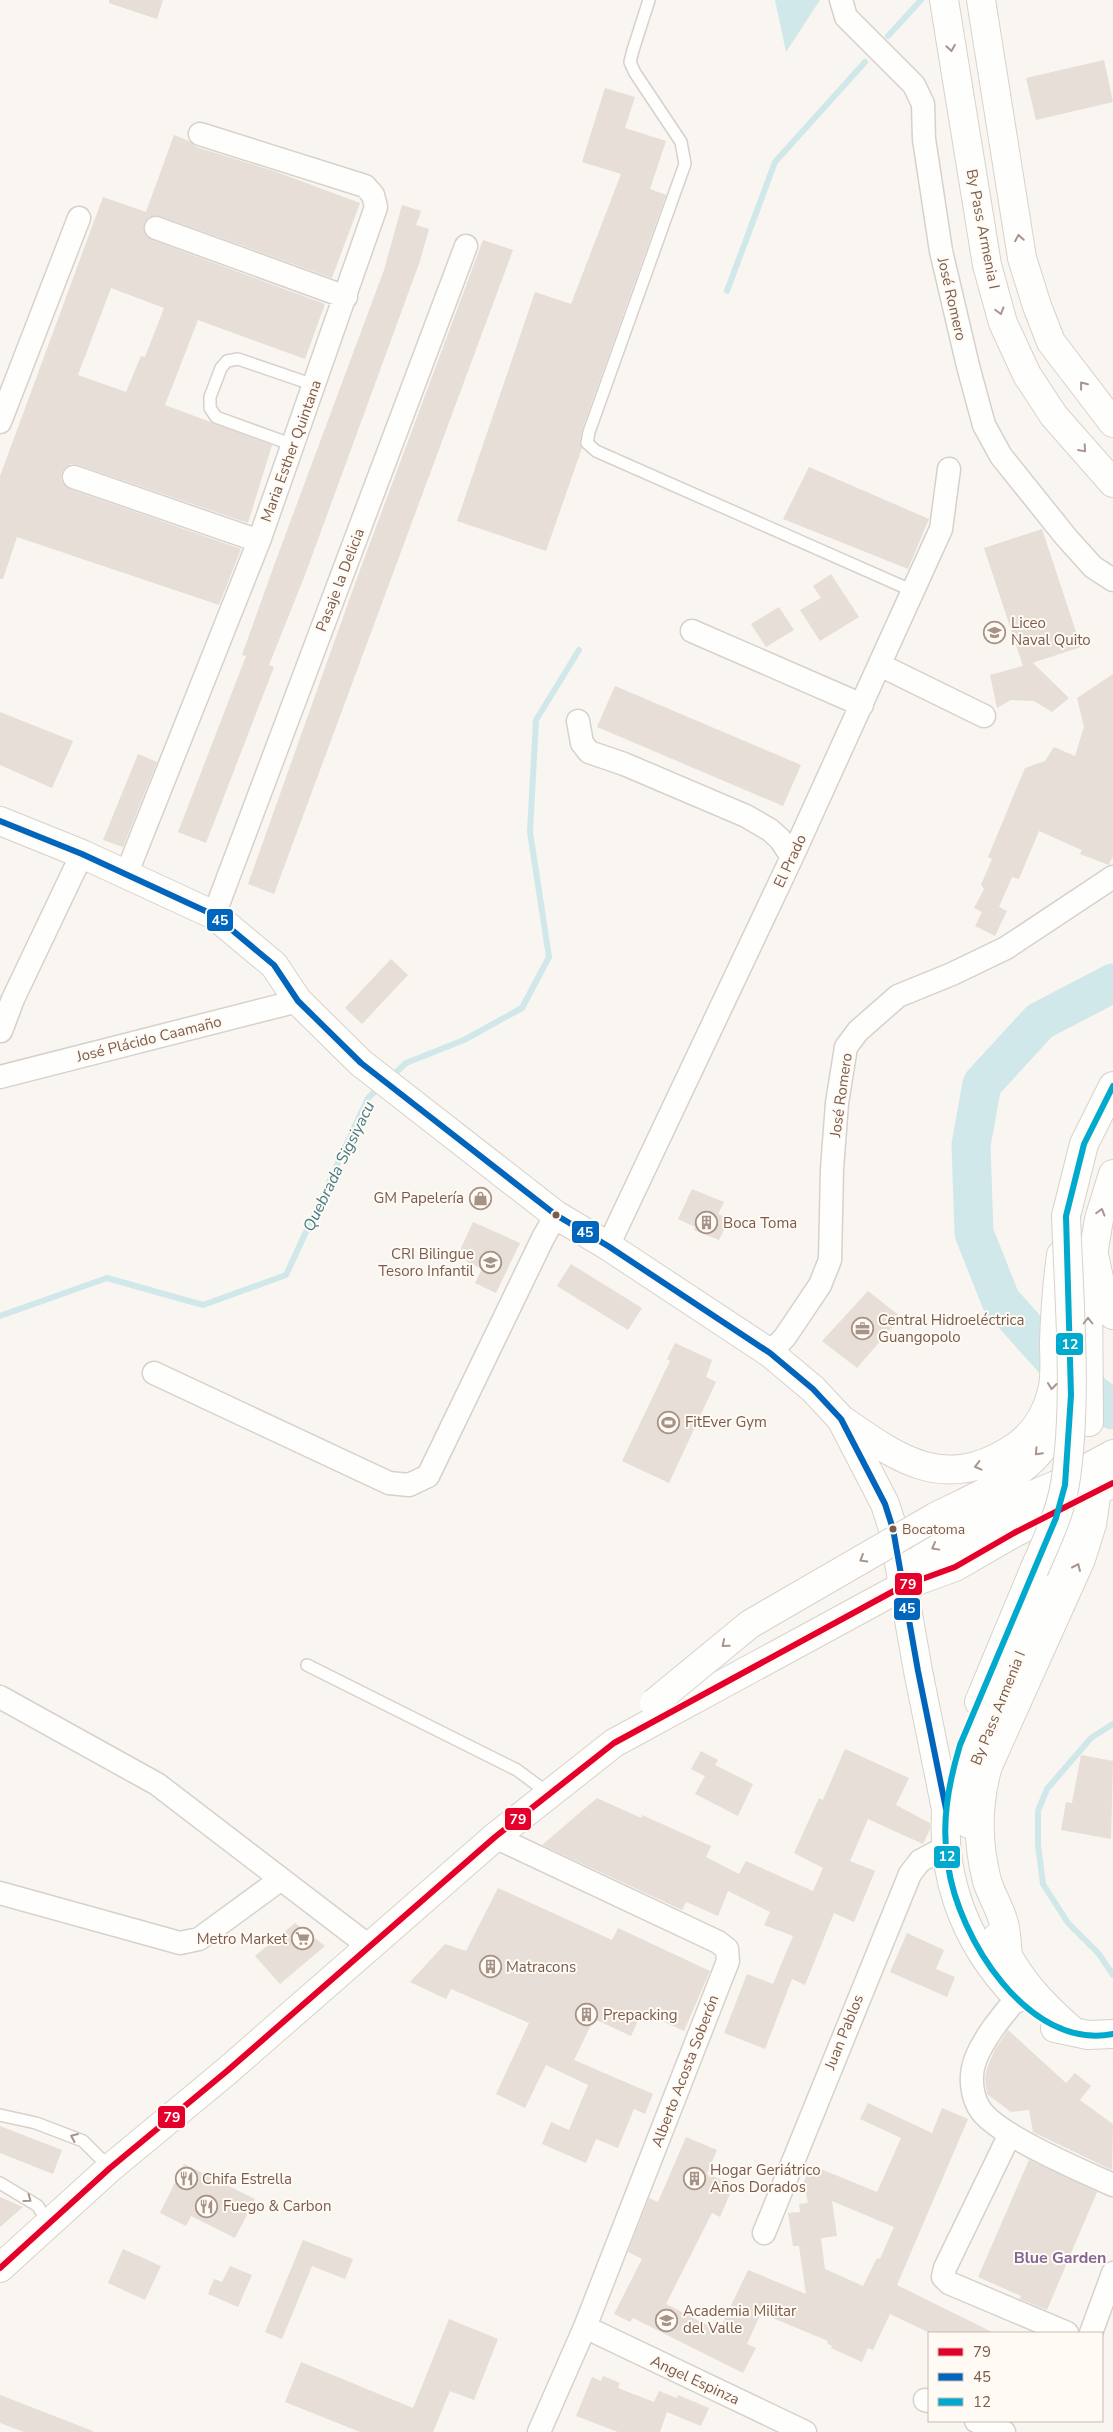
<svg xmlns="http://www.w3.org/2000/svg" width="1113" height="2432" font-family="'Nunito Sans',sans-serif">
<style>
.water{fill:#d0e8ea}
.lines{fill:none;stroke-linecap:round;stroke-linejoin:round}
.stream{stroke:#d0e8ea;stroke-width:6}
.river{stroke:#d0e8ea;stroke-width:39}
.building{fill:#e6ded7;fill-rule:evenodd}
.service-casing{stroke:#d7d1cb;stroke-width:14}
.minor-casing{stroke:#d7d1cb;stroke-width:25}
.tertiary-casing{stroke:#d7d1cb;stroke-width:30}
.secondary-casing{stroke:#d9d2cb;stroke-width:30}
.service{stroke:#fefefd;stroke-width:11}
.minor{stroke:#fefefd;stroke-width:22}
.tertiary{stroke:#fefefd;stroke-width:28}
.secondary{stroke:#fefefd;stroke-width:28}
.tertiary-bridge-casing{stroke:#d7d1cb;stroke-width:30;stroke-linecap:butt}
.secondary-bridge-casing{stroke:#d9d2cb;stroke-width:30;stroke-linecap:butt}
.tertiary-bridge{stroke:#fefefd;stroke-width:28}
.secondary-bridge{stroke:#fefefd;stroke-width:28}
.bus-1-casing{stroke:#fffaf3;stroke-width:10}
.bus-2-casing{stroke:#fffaf3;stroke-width:10}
.bus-3-casing{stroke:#fffaf3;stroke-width:10}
.bus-1{stroke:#e4002b;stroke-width:6}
.bus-2{stroke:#0065bd;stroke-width:6}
.bus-3{stroke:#00a9ce;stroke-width:6}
.oneway{stroke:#a8958b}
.bus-dot{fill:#7a5c4d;stroke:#fffaf3;stroke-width:2}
.labels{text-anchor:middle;stroke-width:4;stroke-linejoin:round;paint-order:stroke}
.bus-label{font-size:14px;fill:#7a5c4d;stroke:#fffaf3;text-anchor:start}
.street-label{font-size:15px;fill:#7a5c4d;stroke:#fffaf3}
.poi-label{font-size:15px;fill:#7a5c4d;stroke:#fffaf3;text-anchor:start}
.water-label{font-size:16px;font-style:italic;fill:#437c86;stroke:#fffaf3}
.neighbourhood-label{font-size:16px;font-weight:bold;fill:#846695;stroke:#fffaf3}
.line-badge{stroke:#fffaf3;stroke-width:2}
.badge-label{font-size:14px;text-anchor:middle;font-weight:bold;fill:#fff}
</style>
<rect width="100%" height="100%" fill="#f9f5f0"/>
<path class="water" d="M775 0H820L786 52Z"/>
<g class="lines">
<path class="stream" d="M888 36 921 0
M727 291 775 162 865 62
M390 1078 406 1063 464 1040 522 1008 549 957 530 832 536 720 579 650
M0 1316 107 1278 203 1305 286 1275 368 1098 381 1086
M1113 1724 1091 1738 1047 1789 1038 1811V1845L1043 1884 1068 1923 1099 1954 1113 1975"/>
<path class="river" d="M1113 983 1040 1021 982 1084 971 1145 974 1233 1001 1301 1061 1368 1113 1410"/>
</g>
<path class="building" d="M109 0H163L157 19 109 3Z
M1104 60 1113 102 1036 120 1026 78Z
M605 88 635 97 625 128 666 141 650 189 666 195 582 430 580 442 582 448 546 551 457 521 535 292 571 304 621 174 582 162Z
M174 135 189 141 196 147 274 171 360 203 332 278 160 216 148 218 144 224 146 236 152 240 325 304 305 359 198 320 165 405 272 445 248 523 78 465 71 464 62 472 61 480 70 489 241 549 219 605 17 537 3 579H0V476L103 197 146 212ZM111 288 164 308 145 357 141 356 126 392 78 375Z
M402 205 421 211 416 225 429 229 420 261 305 575 269 665 274 667 206 843 178 832 246 656 242 655 276 560 384 270Z
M483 240 513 250 274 894 248 884 357 578Z
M809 467 929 519 908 569 783 519Z
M1042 529 1081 647 1023 666 984 548Z
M831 574 859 617 820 641 800 610 821 598 813 586Z
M779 607 794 630 766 647 751 624Z
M1033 663 1069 698 1052 712 1034 701 1011 700 997 708 990 675Z
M1113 674V856L1109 865 1080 854 1082 850 1039 831 1019 879 1012 877 999 907 1007 911 995 936 975 926 982 912 974 908 984 889 981 885 992 859 988 857 1025 768 1045 761 1054 747 1075 756 1084 727 1077 698Z
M615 686 801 765 783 806 597 727Z
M0 712 73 741 52 788 0 765Z
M138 754 157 762 123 847 103 840Z
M391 959 408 975 362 1024 345 1008Z
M692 1189 724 1202 718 1214 729 1219 719 1240 694 1230 695 1227 678 1219Z
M473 1222 520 1243 496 1293 475 1283 482 1269 457 1257Z
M571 1264 642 1308 628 1330 557 1286Z
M868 1291 901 1317 857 1368 822 1341Z
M675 1343 712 1360 706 1377 716 1382 669 1483 622 1461 670 1361 667 1359Z
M845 1749 909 1778 896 1805 930 1823V1829L923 1844 868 1819 850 1861 875 1871 854 1922 834 1913 805 1985 792 1979 765 2049 724 2033 747 1974 773 1984 793 1936 764 1925 770 1912 728 1891 718 1916 686 1902 682 1910 542 1845 597 1798 641 1818 642 1815 711 1846 706 1857 739 1874 746 1861 813 1891 823 1868 794 1853 819 1798 823 1800Z
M701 1751 718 1760 715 1765 753 1784 738 1816 695 1794 705 1776 691 1769Z
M1081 1755 1113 1761 1111 1839 1061 1830 1066 1802 1072 1803Z
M498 1888 612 1940 618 1928 710 1971 684 2031 642 2012 631 2036 594 2019 574 2060 653 2094 645 2114 634 2109 618 2148 596 2139 586 2163 542 2144 551 2122 569 2130 588 2085 546 2065 525 2108 496 2094 529 2023 451 1989 446 1999 410 1982 445 1944 466 1951Z
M295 1923 325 1946 280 1984 255 1956Z
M907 1933 944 1950 936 1969 955 1977 947 1997 890 1972Z
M1008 2030 1066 2083 1075 2073 1091 2086 1080 2100 1113 2124 1112 2170 1033 2132 1029 2110 1011 2112 987 2094 985 2079 987 2068 995 2049Z
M868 2103 932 2133 942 2108 968 2119 897 2285 994 2333H930L890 2314 873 2350 868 2348 862 2362 831 2348 832 2346 827 2343 828 2341 761 2313 747 2344 756 2348 743 2373 633 2318 630 2322 614 2314 642 2259 628 2252 649 2198 658 2202 686 2137 717 2150 707 2174 734 2185 720 2217 712 2213 666 2304 719 2331 748 2270 806 2294 799 2246H793L788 2213 800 2212 799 2204 808 2203 804 2181 811 2165 877 2192 901 2138 860 2119ZM832 2201 894 2227 880 2259 877 2258 863 2286 825 2269 821 2238 837 2236Z
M0 2126 62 2150 53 2174 0 2153Z
M1029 2160 1097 2192 1047 2310 1020 2299 1021 2296 978 2277Z
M184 2164 255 2199 235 2238 191 2216 186 2226 160 2213Z
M0 2197 23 2207 0 2227Z
M303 2240 353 2259 345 2279 312 2266 282 2339 265 2332Z
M123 2249 161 2266 145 2300 108 2283Z
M230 2266 252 2275 238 2307 208 2294 214 2279 222 2282Z
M449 2319 498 2339 474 2400 450 2391 433 2432H360L285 2402 301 2362 413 2408Z
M603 2376 620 2383 618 2388 654 2402 659 2391 677 2398 678 2395 709 2408 701 2426 667 2412 660 2432H618L576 2416 592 2377 601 2381Z
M0 2395 93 2431 92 2432H24L0 2423Z"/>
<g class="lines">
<defs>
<path id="service" d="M649 0 633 50 630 62 635 73 681 142 685 164 589 432 587 443 596 451 913 591
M293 445 216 417 210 408V397L221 368 227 361 238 359 314 385
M307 1665 517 1770 548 1793
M0 2115 36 2123 83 2141 110 2168
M0 2183 38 2206 48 2224"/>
<path id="minor" d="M841 0 846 17 914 85 923 104 924 139 941 251 968 366 984 425 1001 456 1066 537 1093 567 1113 580
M156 228 346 297
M0 422 79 218
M74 477 259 541
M692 631 862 705
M880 665 984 716
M578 721 582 743 589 752 624 764 746 816 770 830 780 839 792 857
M126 875 259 541 376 207 373 195 365 186 200 134
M214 915 466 246
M1 1031 13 999 82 854
M0 1077 298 1001
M608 1246 792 857 941 529 949 469
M770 1353 785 1337 820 1285 830 1260 832 1169 837 1103 846 1047 858 1031 898 996 952 974 1006 948 1113 877
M154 1373 389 1483 409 1485 428 1476 543 1238 556 1215
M0 1697 157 1784 281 1879 199 1939 180 1943 0 1893
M495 1837 718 1942 727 1949 728 1961 585 2327 539 2432
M281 1879 370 1947
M1017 1998C1002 2016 985 2036 976 2058 969 2075 971 2098 982 2112 1002 2137 1082 2171 1113 2185
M1010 2134 945 2268 943 2277 949 2283 1067 2333
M764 2233 910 1874 920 1861 946 1847
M585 2327 805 2432
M1091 2333 1113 2273
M925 2400 929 2401
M976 2421 1004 2432"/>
<path id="tertiary" d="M0 821 82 854 214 915 274 965 298 1001 361 1063 556 1215 608 1246 770 1353 813 1389 841 1419 885 1504 893 1529 918 1671 946 1809
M1066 1216 1084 1144 1113 1086
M1089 1422 1088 1285 1099 1219 1113 1174
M979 1702 1034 1570
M948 1792C937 1870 963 1942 1018 1998
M969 1824 970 1778 976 1754 1054 1576 1075 1511
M997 1937C1019 1979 1038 2001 1074 2032
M1055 2028 1088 2035 1113 2034"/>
<path id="secondary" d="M944 0 987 265 1003 323 1027 375 1054 416 1113 483
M981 0 1022 258 1037 306 1051 342 1113 423
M1093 1250 1103 1297 1113 1315
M841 1419C897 1458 942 1492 1009 1451 1031 1438 1046 1417 1052 1391 1056 1376 1054 1358 1054 1342 1055 1313 1057 1284 1061 1255
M935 1517C976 1496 1031 1476 1053 1432
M903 1586 926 1552 1009 1505 1056 1485 1113 1454
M1008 1959C1007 1946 1007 1932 1003 1920 999 1907 991 1894 987 1881 977 1842 977 1804 988 1766L1081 1559 1092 1524 1097 1490
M0 2268 110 2168 227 2071 495 1837 614 1743 903 1586 955 1567 1014 1533 1113 1483"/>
</defs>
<use href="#service" class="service-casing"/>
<use href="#minor" class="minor-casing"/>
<use href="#tertiary" class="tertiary-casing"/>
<use href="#secondary" class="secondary-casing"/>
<use href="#service" class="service"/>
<use href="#minor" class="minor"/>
<use href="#tertiary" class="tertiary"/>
<use href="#secondary" class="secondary"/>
<defs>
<path id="tertiary-bridge" d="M1034 1570C1046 1542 1060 1514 1065 1484 1078 1401 1069 1301 1066 1216"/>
<path id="secondary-bridge" d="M654 1703 750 1624 935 1517"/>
</defs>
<use href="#tertiary-bridge" class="tertiary-bridge-casing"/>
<use href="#secondary-bridge" class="secondary-bridge-casing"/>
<use href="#tertiary-bridge" class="tertiary-bridge"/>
<use href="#secondary-bridge" class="secondary-bridge"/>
<defs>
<path id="bus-1" d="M0 2268 110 2168 227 2071 495 1837 614 1743 903 1586 955 1567 1014 1533 1113 1483"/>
<path id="bus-2" d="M0 821 82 854 214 915 274 965 298 1001 361 1063 556 1215 608 1246 770 1353 813 1389 841 1419 885 1504 893 1529 918 1671 946 1809"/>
<path id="bus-3" d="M1113 1086 1084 1144 1066 1216 1071 1395 1065 1485 1056 1518 960 1745C948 1785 941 1824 948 1865 958 1937 1028 2051 1113 2034"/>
</defs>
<use href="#bus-1" class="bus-1-casing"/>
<use href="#bus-2" class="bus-2-casing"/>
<use href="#bus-3" class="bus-3-casing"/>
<use href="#bus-1" class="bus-1"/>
<use href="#bus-2" class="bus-2"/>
<use href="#bus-3" class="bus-3"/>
</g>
<defs><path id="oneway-chevron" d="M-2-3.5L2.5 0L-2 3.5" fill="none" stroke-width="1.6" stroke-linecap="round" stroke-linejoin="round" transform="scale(1.25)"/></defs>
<g class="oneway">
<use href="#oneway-chevron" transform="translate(951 48) rotate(81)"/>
<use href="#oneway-chevron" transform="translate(1019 238) rotate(-99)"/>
<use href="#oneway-chevron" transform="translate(1000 311) rotate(74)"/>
<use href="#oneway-chevron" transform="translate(1083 385) rotate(-128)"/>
<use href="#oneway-chevron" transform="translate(1083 449) rotate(49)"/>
<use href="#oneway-chevron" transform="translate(1101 1212) rotate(-74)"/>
<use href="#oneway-chevron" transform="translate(1088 1321) rotate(-90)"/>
<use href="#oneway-chevron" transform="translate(1052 1386) rotate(96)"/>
<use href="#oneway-chevron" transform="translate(1038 1452) rotate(133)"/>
<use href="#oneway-chevron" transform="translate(978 1466) rotate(166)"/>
<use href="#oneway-chevron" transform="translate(935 1547) rotate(151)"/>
<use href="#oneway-chevron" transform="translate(863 1559) rotate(150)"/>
<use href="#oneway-chevron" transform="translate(1077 1567) rotate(-66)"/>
<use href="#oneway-chevron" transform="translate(725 1644) rotate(141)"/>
<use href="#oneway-chevron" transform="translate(74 2137) rotate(-156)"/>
<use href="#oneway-chevron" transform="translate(28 2199) rotate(36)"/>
</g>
<defs>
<symbol id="school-ring" viewBox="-11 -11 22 22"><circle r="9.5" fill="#fffaf3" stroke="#a69286" stroke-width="1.5"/><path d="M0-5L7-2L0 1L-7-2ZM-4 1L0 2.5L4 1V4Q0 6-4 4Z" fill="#a69286"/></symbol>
<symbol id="shop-ring" viewBox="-11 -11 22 22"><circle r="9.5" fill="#fffaf3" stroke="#a69286" stroke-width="1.5"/><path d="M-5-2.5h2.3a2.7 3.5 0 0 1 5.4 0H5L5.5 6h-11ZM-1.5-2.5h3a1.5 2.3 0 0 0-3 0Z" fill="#a69286"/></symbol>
<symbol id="building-ring" viewBox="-11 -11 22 22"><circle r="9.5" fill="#fffaf3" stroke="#a69286" stroke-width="1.5"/><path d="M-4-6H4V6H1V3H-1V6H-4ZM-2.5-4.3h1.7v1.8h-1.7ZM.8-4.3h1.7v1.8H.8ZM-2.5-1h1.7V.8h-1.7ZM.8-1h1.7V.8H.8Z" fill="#a69286"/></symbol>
<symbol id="office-ring" viewBox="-11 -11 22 22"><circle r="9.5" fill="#fffaf3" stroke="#a69286" stroke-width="1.5"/><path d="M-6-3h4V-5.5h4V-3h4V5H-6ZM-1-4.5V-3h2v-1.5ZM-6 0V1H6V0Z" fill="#a69286"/></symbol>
<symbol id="stadium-ring" viewBox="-11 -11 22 22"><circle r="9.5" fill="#fffaf3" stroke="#a69286" stroke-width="1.5"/><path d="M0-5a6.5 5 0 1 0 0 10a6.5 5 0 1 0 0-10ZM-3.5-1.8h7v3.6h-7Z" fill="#a69286"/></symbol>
<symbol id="supermarket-ring" viewBox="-11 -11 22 22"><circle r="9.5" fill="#fffaf3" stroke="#a69286" stroke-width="1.5"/><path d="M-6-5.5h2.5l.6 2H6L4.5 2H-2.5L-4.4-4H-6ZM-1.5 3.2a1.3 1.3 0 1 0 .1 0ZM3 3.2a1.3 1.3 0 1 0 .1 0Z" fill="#a69286"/></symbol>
<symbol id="restaurant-ring" viewBox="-11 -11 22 22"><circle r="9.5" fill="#fffaf3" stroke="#a69286" stroke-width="1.5"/><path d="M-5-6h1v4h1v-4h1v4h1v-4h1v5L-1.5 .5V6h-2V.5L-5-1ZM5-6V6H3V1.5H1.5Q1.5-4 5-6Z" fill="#a69286"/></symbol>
</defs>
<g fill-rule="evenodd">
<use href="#school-ring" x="982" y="620" width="25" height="25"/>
<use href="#shop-ring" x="468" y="1186" width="25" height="25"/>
<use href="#building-ring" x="694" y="1210" width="25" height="25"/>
<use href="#school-ring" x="478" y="1250" width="25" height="25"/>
<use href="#office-ring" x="850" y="1316" width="25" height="25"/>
<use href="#stadium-ring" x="656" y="1410" width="25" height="25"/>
<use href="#supermarket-ring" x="290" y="1926" width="25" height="25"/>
<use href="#building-ring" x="478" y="1954" width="25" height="25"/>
<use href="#building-ring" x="574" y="2002" width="25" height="25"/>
<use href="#restaurant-ring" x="174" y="2166" width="25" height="25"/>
<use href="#building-ring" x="682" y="2166" width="25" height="25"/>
<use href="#restaurant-ring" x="194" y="2194" width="25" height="25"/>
<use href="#school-ring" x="654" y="2308" width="25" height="25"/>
</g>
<g class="bus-dot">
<circle cx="556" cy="1215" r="4.5"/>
<circle cx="893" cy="1529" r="4.5"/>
</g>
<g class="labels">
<g class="bus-label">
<text x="902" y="1534">Bocatoma</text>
</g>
<g class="street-label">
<text transform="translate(983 229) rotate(79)" y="5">By Pass Armenia I</text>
<text transform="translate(952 299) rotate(77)" y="5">José Romero</text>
<text transform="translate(291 451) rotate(-70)" y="5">Maria Esther Quintana</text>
<text transform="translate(340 580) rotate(-69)" y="5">Pasaje la Delicia</text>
<text transform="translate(790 861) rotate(-65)" y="5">El Prado</text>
<text transform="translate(149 1039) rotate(-14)" y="5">José Plácido Caamaño</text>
<text transform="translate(841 1095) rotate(-82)" y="5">José Romero</text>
<text transform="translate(998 1708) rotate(-68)" y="5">By Pass Armenia I</text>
<text transform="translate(844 2032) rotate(-68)" y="5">Juan Pablos</text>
<text transform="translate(685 2071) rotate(-69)" y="5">Alberto Acosta Soberón</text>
<text transform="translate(695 2380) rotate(25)" y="5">Angel Espinza</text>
</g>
<g class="poi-label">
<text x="1011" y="628">Liceo<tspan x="1011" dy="17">Naval Quito</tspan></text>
<text x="464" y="1203" text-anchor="end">GM Papelería</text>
<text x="723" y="1228">Boca Toma</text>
<text x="474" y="1259" text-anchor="end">CRI Bilingue<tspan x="474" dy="17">Tesoro Infantil</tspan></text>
<text x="878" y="1325">Central Hidroeléctrica<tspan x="878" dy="17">Guangopolo</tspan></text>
<text x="685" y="1427">FitEver Gym</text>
<text x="287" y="1944" text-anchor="end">Metro Market</text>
<text x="506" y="1972">Matracons</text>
<text x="603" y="2020">Prepacking</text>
<text x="710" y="2175">Hogar Geriátrico<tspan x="710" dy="17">Años Dorados</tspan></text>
<text x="202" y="2184">Chifa Estrella</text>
<text x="223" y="2211">Fuego &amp; Carbon</text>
<text x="683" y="2316">Academia Militar<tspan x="683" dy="17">del Valle</tspan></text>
</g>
<g class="water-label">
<text transform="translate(338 1166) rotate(-64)" y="6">Quebrada Sigsiyacu</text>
</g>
<g class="neighbourhood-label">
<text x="1060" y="2263">Blue Garden</text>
</g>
</g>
<g class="line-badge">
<rect x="206" y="908" width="28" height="24" rx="5" fill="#0065bd"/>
<rect x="571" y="1220" width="29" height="24" rx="5" fill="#0065bd"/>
<rect x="1055" y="1332" width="29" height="24" rx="5" fill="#00a9ce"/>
<rect x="894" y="1572" width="29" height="24" rx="5" fill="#e4002b"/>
<rect x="893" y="1597" width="28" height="24" rx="5" fill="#0065bd"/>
<rect x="504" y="1807" width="28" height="24" rx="5" fill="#e4002b"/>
<rect x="933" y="1845" width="28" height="24" rx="5" fill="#00a9ce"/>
<rect x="157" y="2105" width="29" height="24" rx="5" fill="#e4002b"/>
</g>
<g class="badge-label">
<text x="220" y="925">45</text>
<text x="585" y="1237">45</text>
<text x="1070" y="1349">12</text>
<text x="908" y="1589">79</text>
<text x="907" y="1613">45</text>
<text x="518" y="1824">79</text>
<text x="947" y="1861">12</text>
<text x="172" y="2122">79</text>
</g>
<rect x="928" y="2332" width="175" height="90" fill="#fffaf3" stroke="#cabbb1"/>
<rect x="938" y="2348" width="25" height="8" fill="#e4002b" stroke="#cabbb1"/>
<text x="973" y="2357" font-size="15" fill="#7a5c4d">79</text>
<rect x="938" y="2373" width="25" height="8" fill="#0065bd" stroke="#cabbb1"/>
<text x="973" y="2382" font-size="15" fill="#7a5c4d">45</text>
<rect x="938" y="2398" width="25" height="8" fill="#00a9ce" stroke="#cabbb1"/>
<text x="973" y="2407" font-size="15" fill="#7a5c4d">12</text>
</svg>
